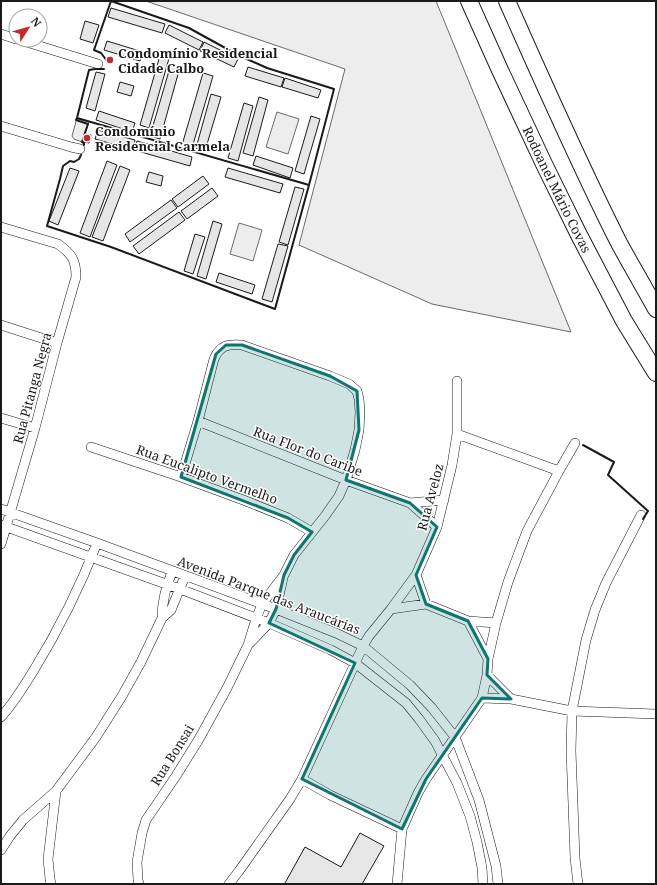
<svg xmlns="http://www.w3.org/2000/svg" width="657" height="885" font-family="'Noto Serif',serif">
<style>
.green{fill:#ededed;stroke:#6a6a6a}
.building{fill:#e6e6e6;stroke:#1a1a1a}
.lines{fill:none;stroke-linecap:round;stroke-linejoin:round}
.street-casing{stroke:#1a1a1a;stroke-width:10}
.highway-casing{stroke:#1a1a1a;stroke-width:18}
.street{stroke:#fff;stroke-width:9}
.highway{stroke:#fff;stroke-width:16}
.wall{stroke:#1a1a1a;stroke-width:2}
.marked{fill:#0f766e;fill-opacity:0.2;stroke:#0f766e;stroke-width:3;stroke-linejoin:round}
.poi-dot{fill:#c62828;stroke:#fff;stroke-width:1.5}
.labels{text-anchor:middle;stroke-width:3;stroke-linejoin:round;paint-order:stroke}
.poi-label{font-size:13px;font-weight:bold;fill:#1a1a1a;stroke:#fff;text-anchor:start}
.street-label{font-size:13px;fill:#1a1a1a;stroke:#fff}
</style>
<rect width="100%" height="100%" fill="#fff"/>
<path class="green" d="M146 1H436L571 332 432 304 299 245 345 69Z
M277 112 299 119 288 154 266 147Z
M77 118 89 122 82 142 74 139 72 136Z
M239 223 262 230 253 261 230 254Z"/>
<path class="building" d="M111 8 165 24 162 33 108 17Z
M85 21 99 25 93 43 80 39Z
M169 25 203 42 199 50 165 33Z
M107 41 143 52 140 61 104 50Z
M204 42 238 59 234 67 200 51Z
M161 52 170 55 149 128 140 125Z
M171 64 180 67 160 139 150 136Z
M248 67 284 78 281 87 245 76Z
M96 72 105 74 95 111 86 108Z
M203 73 213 76 192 148 182 145Z
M285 78 321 90 318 98 282 87Z
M120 82 134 86 131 96 117 92Z
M211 94 221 97 205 151 196 148Z
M259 97 268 100 253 156 243 153Z
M244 103 253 106 238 161 228 158Z
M99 111 135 123 132 132 96 120Z
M311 116 320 119 304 174 295 171Z
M98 130 135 140 133 150 95 139Z
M86 134 91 135 89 143 84 142Z
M137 141 192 157 190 166 134 150Z
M256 156 293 168 290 178 253 165Z
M107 161 117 165 90 237 80 233Z
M120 166 130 170 103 241 92 237Z
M70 168 79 171 58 225 49 221Z
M228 168 283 184 280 193 225 177Z
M149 172 163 176 161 186 146 182Z
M203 176 209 184 178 207 172 199Z
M295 187 304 189 288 245 279 242Z
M212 188 218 196 187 219 181 211Z
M171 200 177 208 130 242 125 234Z
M179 212 185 220 139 254 133 246Z
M213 221 222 224 206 279 197 276Z
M195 234 205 237 193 274 184 271Z
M278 244 288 246 272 302 262 299Z
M219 273 255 285 252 294 216 282Z
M360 833 384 846 362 884H286L285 883 305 847 341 867Z"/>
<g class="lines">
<defs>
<path id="street" d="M1 34 16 39
M20 40 98 64
M1 126 71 147 80 149
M1 227 58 244C72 254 76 260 76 277L57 343 35 428 1 544
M1 325 57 343
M1 418 35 428
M198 421 346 480 410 503 437 527
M457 434 559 471
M91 447 181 477 246 501 288 518 312 532
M410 503 444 500
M1 509 97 543 276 609 336 633 363 646 410 685 432 708 455 737 479 800 496 866 498 884
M1 525 180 589 269 623 331 650 355 663 406 703 419 719 435 741 457 783 470 816 477 842 482 868 483 884
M416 575 426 604
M391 609 426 604 468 621 496 623
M162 618C162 601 166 588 172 572
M468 621 488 659
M250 643 269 623 276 609 283 578
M487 675 511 699
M482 698 511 699 572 711 656 714
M1 717C14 703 24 686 34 670 59 629 80 587 97 543
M302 779 330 795 402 829
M1 850 10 836 23 820 56 791 96 737 122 696 141 662 162 618 171 610 185 576
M51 884 50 879 48 859 56 791
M139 884 138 880 137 862 142 833 146 820 176 776 199 739 227 688 248 645 256 619 262 604 284 575 294 555 325 516 339 496 346 480 355 450 359 430 360 412 359 399 357 391 349 384 330 376 242 345C228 344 220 345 214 359L198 421 181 477
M229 884 239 871 290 799 302 779 363 646 369 636 391 609 416 575 437 527 452 465 457 434V381
M397 884 402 829 418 793 426 779 482 698 487 675 488 659 496 623 508 582 527 531 559 471 575 443
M578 884 575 858 573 804 571 751 572 711 586 640 595 610 606 583 641 515"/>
<g id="highway">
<path id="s1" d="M469 1 499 68 544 164 579 235 624 321 656 373"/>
<path d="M507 1C543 82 579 164 619 243 631 265 644 287 656 309"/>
</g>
</defs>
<use href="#street" class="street-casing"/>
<use href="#highway" class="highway-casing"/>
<use href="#street" class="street"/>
<use href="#highway" class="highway"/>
<path class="wall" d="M107 61 101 53 94 50 111 1
M104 69H95L89 70 77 118 309 185 334 89 267 68 238 55 189 28 111 1
M77 118 76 120 88 124 82 142 84 143V145
M81 155 79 159 74 162 70 161 63 166 60 179 47 226 111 247 275 309 309 185
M583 445 614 462 608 475 648 511 643 519"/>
</g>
<path class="marked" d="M226 345H242L330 376 357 391 359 430 346 480 410 503 437 527 416 575 426 604 468 621 488 659 487 675 511 699 482 698 426 779 402 829 302 779 355 663 269 623 276 609 284 575 294 555 312 532 288 518 181 477 216 354Z"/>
<g class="poi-dot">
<circle cx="110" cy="60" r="4"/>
<circle cx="87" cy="138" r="4"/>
</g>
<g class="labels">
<g class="poi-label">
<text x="118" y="58">Condomínio Residencial<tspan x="118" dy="15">Cidade Calbo</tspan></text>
<text x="95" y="136">Condomínio<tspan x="95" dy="15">Residencial Carmela</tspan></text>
</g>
<g class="street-label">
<text dy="5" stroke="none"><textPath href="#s1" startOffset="208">Rodoanel Mário Covas</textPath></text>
<text transform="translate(32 388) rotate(-75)" y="5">Rua Pitanga Negra</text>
<text transform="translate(308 451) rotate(21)" y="5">Rua Flor do Caribe</text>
<text transform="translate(207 474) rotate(20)" y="5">Rua Eucalipto Vermelho</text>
<text transform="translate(430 497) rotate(-75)" y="5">Rua Aveloz</text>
<text transform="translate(269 595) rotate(21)" y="5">Avenida Parque das Araucárias</text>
<text transform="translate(172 755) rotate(-58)" y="5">Rua Bonsai</text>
</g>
</g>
<rect width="657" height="885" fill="none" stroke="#1a1a1a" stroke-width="4"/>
<g transform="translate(28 28) rotate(53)"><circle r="19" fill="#ffffff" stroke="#a3a3a3"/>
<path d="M0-3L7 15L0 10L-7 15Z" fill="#c62828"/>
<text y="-6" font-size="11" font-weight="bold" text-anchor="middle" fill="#1a1a1a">N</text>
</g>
</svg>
